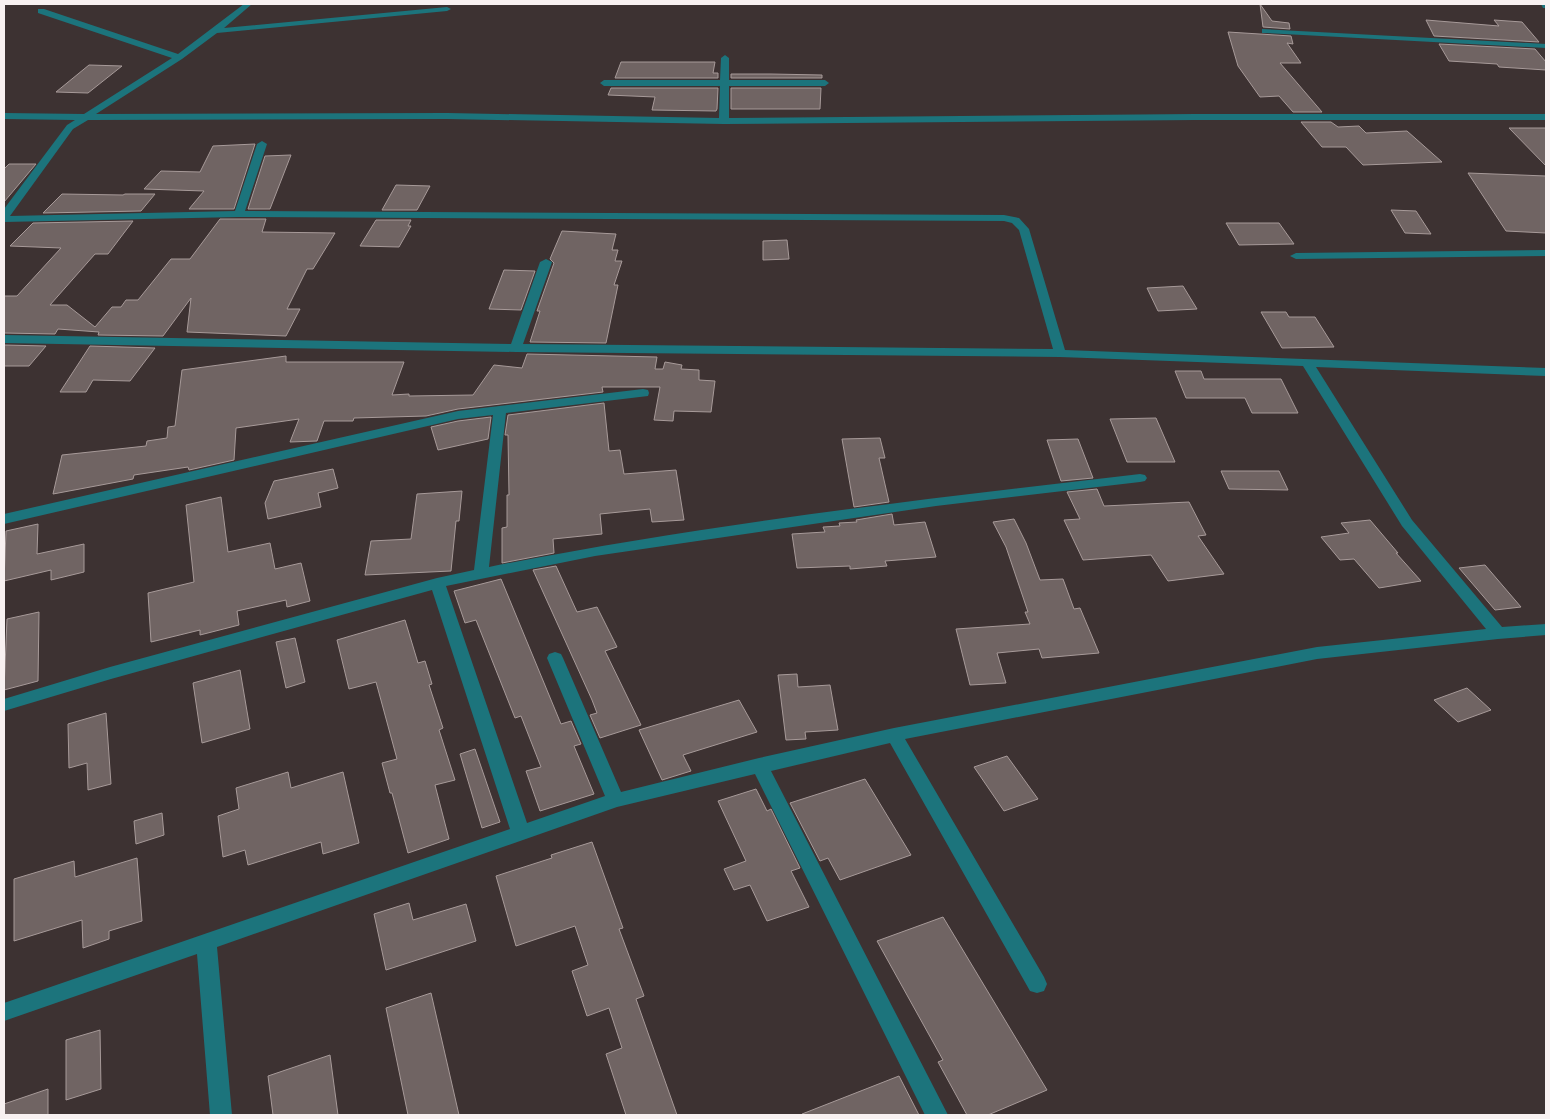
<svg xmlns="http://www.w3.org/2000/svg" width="1550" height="1119" font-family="'IBM Plex Sans',sans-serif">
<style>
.building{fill:#706463;stroke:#a79a99}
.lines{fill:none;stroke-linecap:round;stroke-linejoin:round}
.path{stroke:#8a8181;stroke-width:2;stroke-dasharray:2.5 2.5;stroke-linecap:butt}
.minor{fill:#1c747c;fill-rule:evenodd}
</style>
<rect width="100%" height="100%" fill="#3d3232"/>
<path class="building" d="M1260 4 1272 21 1289 23 1290 29 1263 27Z
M1426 20 1499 26 1494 20 1522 22 1539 42 1434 36Z
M1228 32 1291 36 1293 44 1287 43 1301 63H1280L1322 112H1293L1279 96 1260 97 1238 66Z
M1439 44 1535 49 1546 62V70L1499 67 1497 64 1449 61Z
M621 62H715L713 73H718V78H615Z
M89 65 122 66 88 93 56 92Z
M731 74H771L822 75V78H731Z
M611 88H718L717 109 716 111 652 110 655 97 608 95Z
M731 88H821L820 109H731Z
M1301 122H1331L1338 127 1359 126 1366 133 1407 131 1442 162 1363 165 1346 147H1322Z
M1509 128H1546V166Z
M255 144 234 209H189L204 191 144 189 161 171 200 172 213 146Z
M291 155 270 209H248L265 156Z
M9 164H36L4 202V169Z
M1468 173 1546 176V233L1506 231Z
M396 185 430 186 417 210H382Z
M62 194 123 195 125 194H155L141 211 43 213Z
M1391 210 1416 211 1431 234 1405 233Z
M220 219H266L262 232 335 233 313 269H307L287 309H300L286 336 187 332 191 298 163 336 98 335 99 332 58 329 55 334 4 333V296H17L61 248 10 246 33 223 133 221 108 254H95L50 305H67L95 327 112 307H121L126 300H138L171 259H190Z
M376 220H411L408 226H411L399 247 360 246Z
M1226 223H1279L1294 244 1239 245Z
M562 231 616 234 612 250H618L615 261H622L614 285H618L606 343 530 342 540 311H537L554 263 550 259Z
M787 240 789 259 763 260V241Z
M504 270 535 271 521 310 489 309Z
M1183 286 1197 309 1158 311 1147 288Z
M1261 312H1286L1289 317H1315L1334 347 1282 348Z
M4 345 46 346 29 366H4Z
M90 346 155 348 130 381 93 380 86 392H60Z
M527 354 657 357 655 369H663L665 362 682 365 681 369 699 370V380L715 381 711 412 674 411 673 421 654 420 660 387H602L603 392 458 409 426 416 354 418 353 421H324L317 441 290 442 299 419 236 428 234 460 189 470 188 467 134 475 133 479 53 494 62 455 146 446 147 441 167 438 168 427 175 426 182 370 286 356V362H404L392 395 409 394V396L473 395 494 365 522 368Z
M1175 371H1201L1204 379H1281L1298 413H1252L1245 398H1186Z
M604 403 609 451 620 450 624 474 676 470 684 520 652 522 650 509 600 514 602 534 553 539 554 553 502 563V528L507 527V495H509L508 435H505L508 415Z
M491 417 488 439 438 450 431 427 458 421Z
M1156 418 1175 462H1127L1110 419Z
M880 438 885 458H879L889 502 854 507 842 439Z
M1078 439 1093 478 1061 481 1047 440Z
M333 469 338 488 318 493 321 507 268 519 265 503 274 481Z
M1221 471H1279L1288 490 1229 489Z
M1097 489 1104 506 1189 502 1206 535 1198 536 1224 574 1168 581 1151 555 1083 560 1064 520 1080 519 1067 492Z
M462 491 459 521H456L451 571 365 575 371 541 411 539 417 494Z
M221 497 228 552 270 543 275 569 301 563 310 601 287 607 286 600 237 611 239 625 200 635V630L151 642 148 593 194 582 186 505Z
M892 514 894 525 925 522 936 557 885 561 887 566 850 569V566L797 568 792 534 825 532 823 527 840 526 839 523 857 522 856 520Z
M1014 519 1026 543 1040 580 1063 579 1074 609 1080 608 1099 653 1042 658 1039 649 997 653 1006 683 970 685 956 629 1030 624 1025 612H1028L1006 547 993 522Z
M1370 520 1398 553H1396L1421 581 1379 588 1354 559 1340 560 1321 537 1349 533 1341 523Z
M38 524 37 554 84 544V572L51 580V570L4 581 6 531Z
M1485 565 1521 607 1495 610 1459 568Z
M556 566 577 612 597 607 617 647 605 651 641 725 600 738 590 715 597 713 592 700 533 570Z
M501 579 561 724 571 721 581 744 574 746 594 794 540 811 526 771 541 767 521 716 515 718 476 620 465 623 454 591Z
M39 612 38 681 4 690 7 619Z
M405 620 418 663 425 661 432 684 429 685 443 728 439 730 455 780 435 785 449 839 408 853 392 793H390L382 763 397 759 376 682 349 689 337 640Z
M295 638 305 682 286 688 276 642Z
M240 670 250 729 202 743 193 683Z
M797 674 798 687 830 685 838 730 805 732 806 739 786 740 778 675Z
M1467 688 1491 710 1458 722 1434 700Z
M739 700 757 732 683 755 691 771 662 780 639 730Z
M106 713 111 784 88 790 87 763 69 768 68 724Z
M475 749 500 822 482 828 460 754Z
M1007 756 1038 799 1004 811 974 767Z
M288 772 291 788 343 772 359 843 323 854 321 842 248 865 245 850 223 857 218 816 239 809 236 788Z
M865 779 911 855 840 880 828 858 820 861 790 803Z
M756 789 767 811 771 809 800 868 791 871 809 907 767 921 750 885 734 890 724 869 746 861 718 801Z
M162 813 164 835 136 844 134 821Z
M592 842 623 928 619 929 644 996 636 999 677 1115H626L606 1054 622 1048 609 1008 587 1016 572 971 588 965 575 926 516 946 496 876 552 858 551 855Z
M137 858 142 921 109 931V939L83 948 82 920 14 941V879L74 861 75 877Z
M409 903 413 920 466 904 476 941 386 970 374 914Z
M943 917 1047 1090 988 1115H967L938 1062 943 1060 877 941Z
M431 993 459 1115H408L386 1008Z
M100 1030 101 1089 66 1100V1040Z
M330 1055 338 1115H273L268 1076Z
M899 1076 919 1115H802V1114Z
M48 1089V1115H4V1104Z"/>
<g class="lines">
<path class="path" d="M604 4H644"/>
<path class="minor" d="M244 4H252L224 28 447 7 451 9 447 11 217 33 182 59 96 114 447 113 719 118 720 86H604L600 83 604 80H720L721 58 725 55 729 58V80H825L829 83 825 86H729V118L1195 114H1546V120H1195L724 124 447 119 88 120 73 129 10 216 235 211 257 144 262 141 267 144 245 211 1004 215 1019 218 1029 229 1065 350 1546 368V376L1316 367 1412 520 1502 627 1546 624V635L1498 639 1317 659 905 739 1044 977 1047 984 1044 991 1037 993 1030 991 890 743 771 771 948 1115H925L755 774 617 807 217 947 232 1115H210L197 954 4 1021V1003L510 829 432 590 111 679 4 711V699L110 667 437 578 474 570 493 415 458 419 4 524V514L458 411 643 389 648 390 649 393 648 396 506 413 489 567C704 524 923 499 1140 474L1145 475 1147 478 1145 481 1140 482 936 506 595 556 446 586 527 823 605 796 547 658 549 654 555 652 561 654 563 658 621 792 759 758 894 728 1317 647 1486 629 1402 526 1303 366 1060 357 516 352 4 343V335L511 344 540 262 546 259 552 262 523 344 1053 349 1019 230 1012 223 1004 221 239 217 4 222V209L67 125 75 120 4 119V113L84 114 172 58 38 13V9H44L178 54Z
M1541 4H1546V8H1543Z
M1262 29 1546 44V48L1265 33H1262Z
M1546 250V256L1296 259 1290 256 1296 253Z"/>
</g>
<rect width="1550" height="1119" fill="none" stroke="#f8f1f1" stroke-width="10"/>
</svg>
